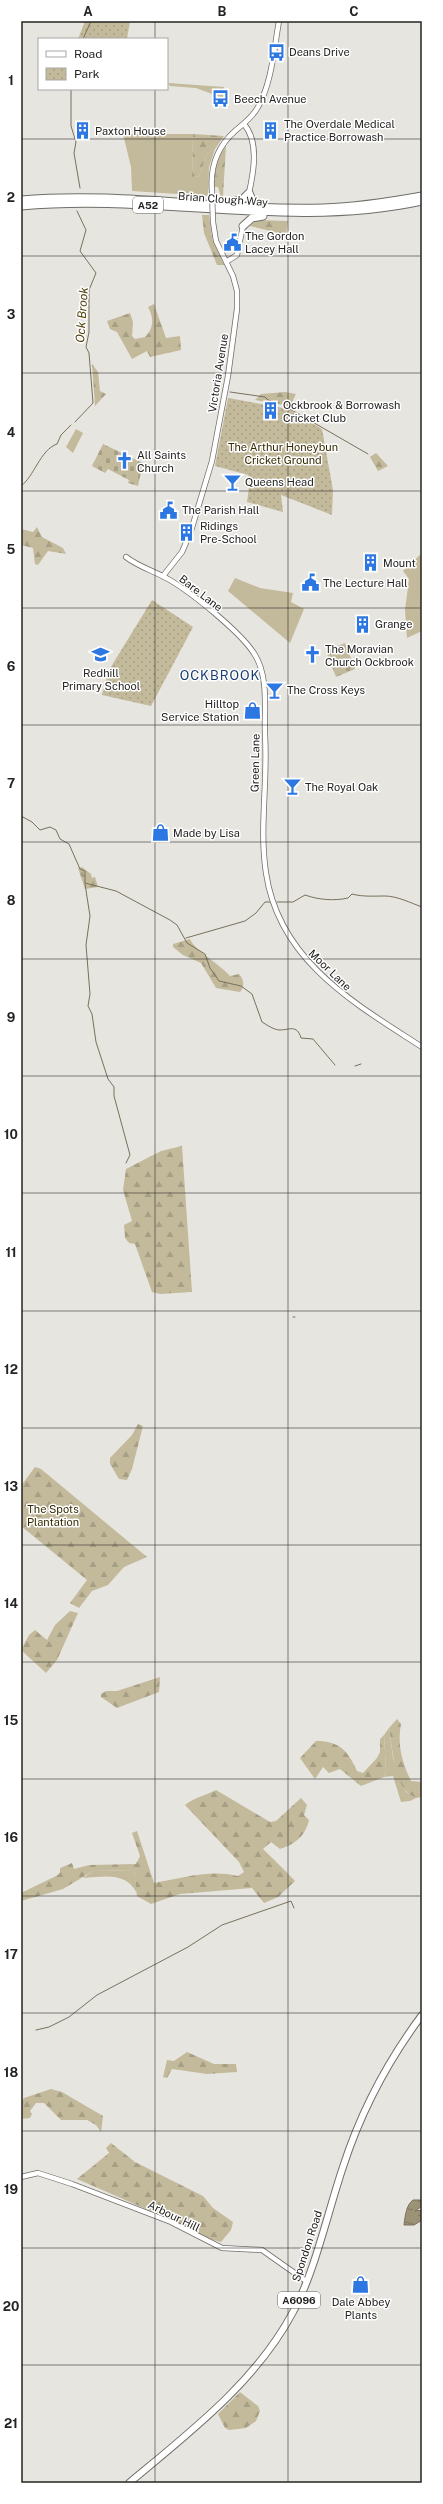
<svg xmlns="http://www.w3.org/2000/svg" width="443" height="2504" font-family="'Public Sans',sans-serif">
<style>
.green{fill:#c3b99b}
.forest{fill:url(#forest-firs)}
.cemetery{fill:url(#cemetery-stones)}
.park{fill:url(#park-dots)}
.water{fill:url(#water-ripples);stroke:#78715c}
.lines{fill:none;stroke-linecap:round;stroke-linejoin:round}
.stream{stroke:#78715c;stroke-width:1}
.minor-casing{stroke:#706e69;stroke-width:6}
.major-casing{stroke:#706e69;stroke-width:8}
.highway-casing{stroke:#706e69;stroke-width:9}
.minor{stroke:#fff;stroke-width:4.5}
.major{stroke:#fff;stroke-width:6}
.highway{stroke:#fff;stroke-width:7}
.minor-bridge-casing{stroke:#706e69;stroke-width:6;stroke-linecap:butt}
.minor-bridge{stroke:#fff;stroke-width:4.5}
.grid{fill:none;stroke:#242321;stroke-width:1;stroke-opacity:0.55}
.labels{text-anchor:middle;stroke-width:3;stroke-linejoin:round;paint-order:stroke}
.shield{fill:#fff;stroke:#666564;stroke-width:1}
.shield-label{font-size:10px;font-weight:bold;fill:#242321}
.poi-label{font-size:11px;fill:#242321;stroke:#fff;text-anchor:start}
.street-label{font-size:11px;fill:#242321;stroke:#fff}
.park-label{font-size:11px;fill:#352a01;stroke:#fff}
.water-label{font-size:12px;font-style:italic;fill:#504009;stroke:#fff}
.quarter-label{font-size:13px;letter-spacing:1px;fill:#1a3d72;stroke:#fff}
.neatline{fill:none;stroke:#242321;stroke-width:1.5}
.grid-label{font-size:13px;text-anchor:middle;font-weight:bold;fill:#242321}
</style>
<defs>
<pattern id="forest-firs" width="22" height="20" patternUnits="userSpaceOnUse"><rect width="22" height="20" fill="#c3b99b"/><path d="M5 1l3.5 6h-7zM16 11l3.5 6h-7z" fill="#a79f85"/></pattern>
<pattern id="cemetery-stones" width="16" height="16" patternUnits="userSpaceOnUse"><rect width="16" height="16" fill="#c3b99b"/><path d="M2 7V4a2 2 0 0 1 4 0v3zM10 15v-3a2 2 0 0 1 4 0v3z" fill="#a79f85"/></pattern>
<pattern id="park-dots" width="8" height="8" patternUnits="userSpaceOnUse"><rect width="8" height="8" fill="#c3b99b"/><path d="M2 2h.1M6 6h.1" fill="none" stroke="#a79f85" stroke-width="1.8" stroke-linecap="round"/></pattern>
<pattern id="water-ripples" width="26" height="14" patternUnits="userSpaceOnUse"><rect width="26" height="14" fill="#9c9275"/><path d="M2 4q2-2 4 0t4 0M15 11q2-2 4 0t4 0" fill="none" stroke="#7f7760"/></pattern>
</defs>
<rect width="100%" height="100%" fill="#e7e5df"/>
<path class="green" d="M168 83 224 87 223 98 196 88 170 86Z
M123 134H193L192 177 199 176 207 154 215 149 209 167 208 196 132 191 131 167Z
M76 429 83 433 73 453 66 447Z
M422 553V631L407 638 405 610 409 579 403 571Z
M235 578 260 588 293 593 291 602 304 609 290 643 228 591Z
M389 1728 393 1758 406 1792 416 1798 410 1801 401 1802 393 1776 384 1777 386 1770 384 1735Z
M134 1870 137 1893C125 1871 105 1877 83 1878L93 1871Z"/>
<path class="forest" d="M193 134 224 136 215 149 207 154 199 176 192 177Z
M226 146 223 196 221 197 218 187H214C214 171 217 158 226 146Z
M202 215H209L212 238 224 265H217L204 233Z
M256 220 288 221 286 235 250 226Z
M154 304 166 338 180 336 181 350 150 357 147 351 132 359 117 332 110 329 107 321 130 313 133 322 132 336 135 339 145 337C154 328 154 318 148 307Z
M92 364 98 372 100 391 106 394 95 406Z
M285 392 296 394 290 406 255 400 261 394Z
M376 453 388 466 378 471 370 457Z
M37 527 42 537 63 548 66 554 48 551 38 565 35 564 33 548 21 545V529L33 532Z
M82 867 91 874 92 878 95 877 98 887 85 889 78 868Z
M190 939C194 950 221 965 230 976L239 974C244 979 245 987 240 992L216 988 201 963 183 955 173 947V944Z
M182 1146 192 1292 160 1294 152 1292 135 1244 129 1243 125 1238 124 1225 132 1221 123 1190 126 1169 161 1151Z
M138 1424 143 1426 132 1469 127 1480 119 1479 110 1464V1458L132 1435Z
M35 1467 41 1469 147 1557 124 1567 108 1585 92 1591 79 1608 70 1603 87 1580 21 1526V1486Z
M70 1611 78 1613 57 1660 46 1673 21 1650 29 1635 35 1630 47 1640 55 1625Z
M160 1677 159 1692 117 1708 101 1697V1694L106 1691H117Z
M397 1719 401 1724C397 1744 402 1763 411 1781L422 1782V1797L416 1798C413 1796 408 1794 406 1791 394 1777 392 1746 389 1728Z
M384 1735 386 1770 384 1777 361 1786 340 1769 329 1773 323 1767 315 1779 300 1758 316 1741C340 1741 348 1751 357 1771L363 1773 377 1758 380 1752V1739Z
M216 1790 270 1822 276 1821 301 1798 307 1805 304 1815 309 1820C305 1837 295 1844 280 1849L271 1842 263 1849C274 1860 284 1869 295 1881L278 1897 264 1903 252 1888 180 1894 151 1904 137 1896 134 1870 93 1871 63 1889 21 1901V1893L56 1876 60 1873V1868L72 1863 74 1869 89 1865 136 1864 140 1856 132 1833 137 1831 154 1883C182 1878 210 1869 238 1876L244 1872 239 1862 185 1805C195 1797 205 1796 216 1790Z
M187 2052 214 2064H236L237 2072 207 2074 172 2069 167 2078 163 2077 167 2060 174 2061Z
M51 2089 62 2092 103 2116 101 2132 96 2125 87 2120H61L44 2103H36L30 2111 32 2114 30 2118 21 2119V2102L24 2098Z
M111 2143 135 2162 203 2196 213 2208 233 2222 231 2230 221 2242 202 2237 169 2219 77 2179 109 2153 106 2148Z
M240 2392 258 2406 260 2411 256 2421 246 2428 229 2430 225 2428 218 2414Z"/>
<path class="cemetery" d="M103 444 143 463 138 486 128 483 129 480 108 469 105 473 92 466Z
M345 643 355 669 336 677 326 651Z"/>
<path class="park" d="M85 21H130L127 39H78Z
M228 398 289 409 322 429 333 490 332 515 281 495 283 512 247 502 250 480 248 475 215 466Z
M152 600 193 627 151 706 102 695 109 670Z"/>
<path class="water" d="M413 2200H422V2206L415 2211 422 2210V2220L414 2225H404C405 2217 406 2205 413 2200Z"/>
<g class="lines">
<path class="stream" d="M83 39 91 21
M71 89V126L76 142 74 153 80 188
M230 392 265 397 268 400 279 403
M290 409 368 454
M75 422 93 403 89 353 86 347 89 332V290L96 273 80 251 86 230 77 211
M21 486C34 477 40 450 57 444L61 435 71 425
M21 816 32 822 40 830 50 827 56 830 60 839 69 844 80 869 85 871V883L116 891 170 920 177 925 187 943 205 954 210 968 219 981 241 986 252 994 262 1022C267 1025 274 1030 280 1030 289 1030 297 1024 301 1038L313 1039 335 1065
M85 884 90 916 86 945 90 994 88 1006 92 1014 96 1042 108 1079 114 1087V1096L130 1155 126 1163
M277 902H293L305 895C319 900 335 901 348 898L352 894C363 897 374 896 385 896 397 896 411 903 422 907
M186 938 245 921 256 913 265 902H271
M355 1066 361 1064
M293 1317H295
M36 2030 49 2027 69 2017 97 1995 188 1947 222 1925 291 1901 294 1908"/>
<defs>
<path id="minor" d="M244 124C259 142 254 170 249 193
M212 191C210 168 217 147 235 131 243 124 253 117 258 107 272 82 274 49 279 21
M226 262 237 255 243 226
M126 557C139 567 154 571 168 579 191 592 242 633 255 655 269 678 264 710 265 735 268 781 259 828 266 873 279 961 354 1003 422 1047
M163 576 182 552 191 531 212 461 228 376 237 309V291L233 276 216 241 213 222
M21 2177 38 2173 72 2184 171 2222 222 2248 262 2250 306 2281"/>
<path id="major" d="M129 2483C189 2433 256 2382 293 2312 315 2272 328 2211 343 2167 361 2111 387 2062 422 2015"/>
<path id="highway" d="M21 200C122 191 222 211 323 208 357 207 389 202 422 196
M232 202 243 199 249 193 252 200 260 206
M21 206C156 193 287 230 422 201
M243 226 252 218 263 216"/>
</defs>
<use href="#minor" class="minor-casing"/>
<use href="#major" class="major-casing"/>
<use href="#highway" class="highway-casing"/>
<use href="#minor" class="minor"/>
<use href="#major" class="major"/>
<use href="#highway" class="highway"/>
<defs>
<path id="minor-bridge" d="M212 191 213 222"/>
</defs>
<use href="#minor-bridge" class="minor-bridge-casing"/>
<use href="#minor-bridge" class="minor-bridge"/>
</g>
<path class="grid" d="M155 21V39M288 21V2483M155 89V2483M21 139H422M21 256H422M21 373H422M21 491H422M21 608H422M21 725H422M21 842H422M21 959H422M21 1076H422M21 1193H422M21 1311H422M21 1428H422M21 1545H422M21 1662H422M21 1779H422M21 1896H422M21 2013H422M21 2131H422M21 2248H422M21 2365H422"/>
<defs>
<symbol id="bus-bare" viewBox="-9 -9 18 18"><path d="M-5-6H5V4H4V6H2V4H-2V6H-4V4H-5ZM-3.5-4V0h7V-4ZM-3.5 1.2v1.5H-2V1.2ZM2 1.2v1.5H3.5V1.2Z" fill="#2d77e3" stroke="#fff" stroke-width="2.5" paint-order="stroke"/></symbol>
<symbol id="building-bare" viewBox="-9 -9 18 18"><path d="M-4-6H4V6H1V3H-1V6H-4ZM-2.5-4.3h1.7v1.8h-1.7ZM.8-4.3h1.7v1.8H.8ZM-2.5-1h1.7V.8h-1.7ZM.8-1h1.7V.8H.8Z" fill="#2d77e3" stroke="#fff" stroke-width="2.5" paint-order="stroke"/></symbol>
<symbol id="civic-bare" viewBox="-9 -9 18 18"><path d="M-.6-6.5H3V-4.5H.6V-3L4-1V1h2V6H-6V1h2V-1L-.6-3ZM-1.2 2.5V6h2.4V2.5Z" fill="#2d77e3" stroke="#fff" stroke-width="2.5" paint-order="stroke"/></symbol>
<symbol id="church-bare" viewBox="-9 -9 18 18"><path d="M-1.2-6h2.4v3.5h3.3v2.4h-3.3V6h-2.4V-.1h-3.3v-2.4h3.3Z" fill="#2d77e3" stroke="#fff" stroke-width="2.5" paint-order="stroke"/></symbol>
<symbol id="bar-bare" viewBox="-9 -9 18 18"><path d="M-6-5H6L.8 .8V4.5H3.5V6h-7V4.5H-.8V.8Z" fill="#2d77e3" stroke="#fff" stroke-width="2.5" paint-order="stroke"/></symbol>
<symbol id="school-bare" viewBox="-9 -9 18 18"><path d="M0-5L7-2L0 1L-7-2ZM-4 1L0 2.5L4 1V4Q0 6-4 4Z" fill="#2d77e3" stroke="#fff" stroke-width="2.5" paint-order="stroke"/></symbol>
<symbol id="shop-bare" viewBox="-9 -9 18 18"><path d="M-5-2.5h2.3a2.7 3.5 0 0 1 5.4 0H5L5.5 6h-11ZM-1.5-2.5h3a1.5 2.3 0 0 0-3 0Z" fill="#2d77e3" stroke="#fff" stroke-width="2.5" paint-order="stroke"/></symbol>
</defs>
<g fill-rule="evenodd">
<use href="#bus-bare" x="264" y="40" width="25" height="25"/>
<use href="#bus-bare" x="208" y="86" width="25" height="25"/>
<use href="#building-bare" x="258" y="118" width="25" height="25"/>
<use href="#building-bare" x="70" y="118" width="25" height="25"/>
<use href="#civic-bare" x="220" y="230" width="25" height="25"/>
<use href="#building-bare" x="258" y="398" width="25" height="25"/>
<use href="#church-bare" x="112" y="448" width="25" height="25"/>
<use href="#bar-bare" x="220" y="470" width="25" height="25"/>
<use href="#civic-bare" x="156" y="498" width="25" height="25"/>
<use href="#building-bare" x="174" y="520" width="25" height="25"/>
<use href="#building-bare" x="358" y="550" width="25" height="25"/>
<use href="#civic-bare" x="298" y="570" width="25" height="25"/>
<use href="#building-bare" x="350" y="612" width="25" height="25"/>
<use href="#school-bare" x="88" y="642" width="25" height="25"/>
<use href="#church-bare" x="300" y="642" width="25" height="25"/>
<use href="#bar-bare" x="262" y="678" width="25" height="25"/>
<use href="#shop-bare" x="240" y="698" width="25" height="25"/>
<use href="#bar-bare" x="280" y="774" width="25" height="25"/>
<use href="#shop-bare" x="148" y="820" width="25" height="25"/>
<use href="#shop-bare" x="348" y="2272" width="25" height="25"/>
</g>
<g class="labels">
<g class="shield">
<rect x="133" y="197" width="30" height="16" rx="3"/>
<rect x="278" y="2292" width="42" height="16" rx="3"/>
</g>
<g class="shield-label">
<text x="148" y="209">A52</text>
<text x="299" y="2304">A6096</text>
</g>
<g class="poi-label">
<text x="289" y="56">Deans Drive</text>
<text x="234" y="103">Beech Avenue</text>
<text x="284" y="128">The Overdale Medical<tspan x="284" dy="13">Practice Borrowash</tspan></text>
<text x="95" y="135">Paxton House</text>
<text x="245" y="240">The Gordon<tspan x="245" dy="13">Lacey Hall</tspan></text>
<text x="283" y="409">Ockbrook &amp; Borrowash<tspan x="283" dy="13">Cricket Club</tspan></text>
<text x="137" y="459">All Saints<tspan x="137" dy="13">Church</tspan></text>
<text x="245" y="486">Queens Head</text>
<text x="182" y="514">The Parish Hall</text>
<text x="200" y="530">Ridings<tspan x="200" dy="13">Pre-School</tspan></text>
<text x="383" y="567">Mount</text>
<text x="323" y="587">The Lecture Hall</text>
<text x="375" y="628">Grange</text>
<text x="325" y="653">The Moravian<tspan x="325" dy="13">Church Ockbrook</tspan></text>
<text x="101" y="677" text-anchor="middle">Redhill<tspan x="101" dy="13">Primary School</tspan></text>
<text x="287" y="694">The Cross Keys</text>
<text x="239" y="708" text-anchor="end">Hilltop<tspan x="239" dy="13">Service Station</tspan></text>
<text x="305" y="791">The Royal Oak</text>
<text x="173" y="837">Made by Lisa</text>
<text x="361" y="2306" text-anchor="middle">Dale Abbey<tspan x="361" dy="13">Plants</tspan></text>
</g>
<g class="street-label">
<text transform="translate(223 199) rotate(4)" y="4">Brian Clough Way</text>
<text transform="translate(218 373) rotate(-81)" y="4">Victoria Avenue</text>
<text transform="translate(201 593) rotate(38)" y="4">Bare Lane</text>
<text transform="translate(255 763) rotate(-89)" y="4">Green Lane</text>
<text transform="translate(330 970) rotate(44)" y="4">Moor Lane</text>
<text transform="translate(174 2216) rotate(26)" y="4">Arbour Hill</text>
<text transform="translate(307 2246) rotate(-72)" y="4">Spondon Road</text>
</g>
<g class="park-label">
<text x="283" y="451">The Arthur Honeybun<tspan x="283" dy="13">Cricket Ground</tspan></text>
<text x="53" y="1513">The Spots<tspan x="53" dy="13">Plantation</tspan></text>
</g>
<g class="water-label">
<text transform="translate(82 315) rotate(-86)" y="4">Ock Brook</text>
</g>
<g class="quarter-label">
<text x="220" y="680">OCKBROOK</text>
</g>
</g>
<rect width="443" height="2504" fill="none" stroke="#ffffff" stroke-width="44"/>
<rect x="38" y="38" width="130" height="52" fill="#ffffff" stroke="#a7a7a6"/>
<rect x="46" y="51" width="20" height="6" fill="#ffffff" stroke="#a7a7a6"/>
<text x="74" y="58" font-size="12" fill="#242321">Road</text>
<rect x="46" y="68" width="20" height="12" fill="url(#park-dots)" stroke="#a7a7a6"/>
<text x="74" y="78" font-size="12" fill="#242321">Park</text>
<rect x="22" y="22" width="399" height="2460" class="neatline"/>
<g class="grid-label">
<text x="88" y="16">A</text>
<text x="222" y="16">B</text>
<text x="354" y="16">C</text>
<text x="11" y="85">1</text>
<text x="11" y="202">2</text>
<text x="11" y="319">3</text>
<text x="11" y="437">4</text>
<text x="11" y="554">5</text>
<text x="11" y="671">6</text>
<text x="11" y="788">7</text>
<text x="11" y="905">8</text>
<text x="11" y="1022">9</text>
<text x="11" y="1139">10</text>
<text x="11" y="1257">11</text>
<text x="11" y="1374">12</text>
<text x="11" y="1491">13</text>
<text x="11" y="1608">14</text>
<text x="11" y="1725">15</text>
<text x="11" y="1842">16</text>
<text x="11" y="1959">17</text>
<text x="11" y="2077">18</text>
<text x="11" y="2194">19</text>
<text x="11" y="2311">20</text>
<text x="11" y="2428">21</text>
</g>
</svg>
